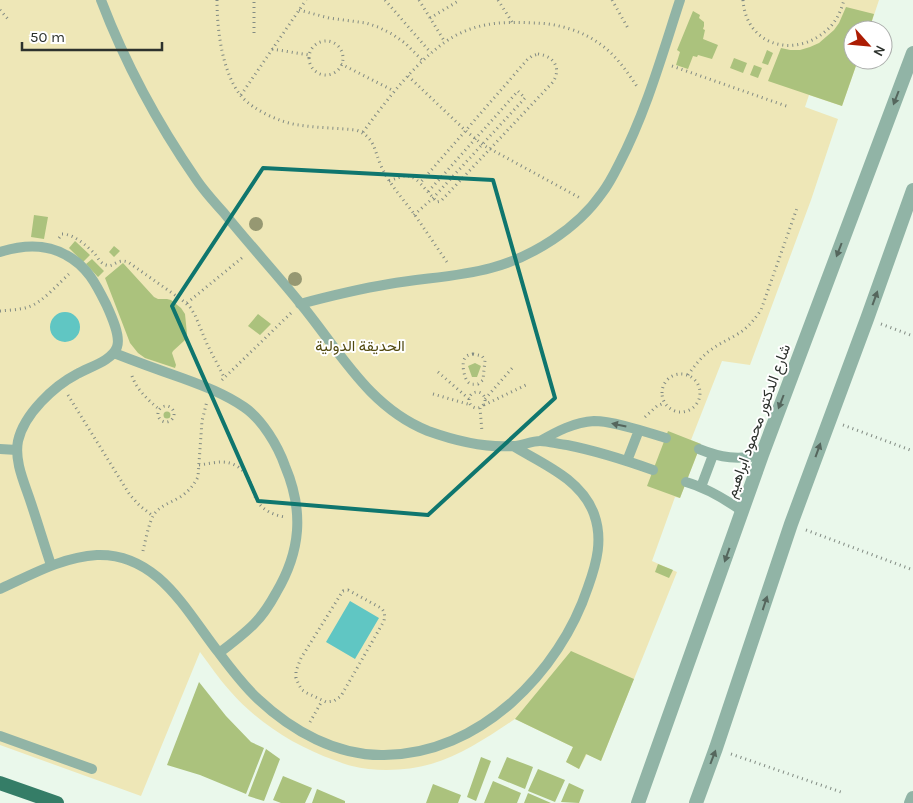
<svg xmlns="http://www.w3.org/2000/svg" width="913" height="803" font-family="Karla,Vazirmatn,sans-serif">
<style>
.green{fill:#eee7b7}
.water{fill:#60c6c3}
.building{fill:#abc27d}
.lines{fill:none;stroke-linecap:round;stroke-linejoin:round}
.path{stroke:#828b83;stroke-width:3;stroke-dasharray:1 4;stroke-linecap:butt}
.service{stroke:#91b4a6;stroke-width:10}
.minor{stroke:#91b4a6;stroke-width:14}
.primary{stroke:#357d67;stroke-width:14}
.tree{fill:#969872}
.oneway{fill:#55665d}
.marked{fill:none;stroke:#0f766e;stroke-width:4;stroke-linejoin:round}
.labels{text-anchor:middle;stroke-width:4;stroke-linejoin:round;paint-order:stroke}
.park-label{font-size:15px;fill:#51490f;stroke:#fff}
.street-label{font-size:15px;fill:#2d322d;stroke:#fff}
</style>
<rect width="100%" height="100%" fill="#eaf8eb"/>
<path class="green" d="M0 0H879L869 30H853V60H858L842 106 809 95 805 107 838 119 811 200 750 365 722 361 691 440 701 444 680 498 675 497 652 561 677 572 601 761 587 754 579 769 566 762 573 747 515 719C488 737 462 755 431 764 408 771 375 772 352 766 346 765 340 762 334 760 295 746 258 723 230 691 219 679 210 665 200 652L141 796 0 745Z"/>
<path class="water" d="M50 327a15 15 0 1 1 30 0a15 15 0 1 1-30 0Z
M350 601 379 618 355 659 326 642Z"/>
<path class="building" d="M846 7 874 14 869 30H853V60H858L842 106 768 81 781 48 790 50H800L810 47 819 43 834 30 839 23Z
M693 11 700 15 699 18 704 22V26L703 29 705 30 703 39 718 45 712 59 698 55 697 57 693 56 688 69 676 65 680 52 677 50Z
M767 50 773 53 768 65 762 63Z
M734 58 747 63 743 73 730 68Z
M754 65 762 68 758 78 750 75Z
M34 215 48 217 44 239 31 237Z
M75 241 90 255 83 262 69 248Z
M114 246 120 251 114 257 109 252Z
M92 259 104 271 98 277 86 264Z
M123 263 154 297 158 299H167L171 300 181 308 185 314 187 334 185 340 173 351 172 353 176 365 175 368 145 358 138 353 130 343 105 278Z
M258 314 271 324 260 335 248 326Z
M475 363 481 366 477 377H472L468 366Z
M163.5 415a3.5 3.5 0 1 1 7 0a3.5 3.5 0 1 1-7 0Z
M668 431 701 444 680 498 647 486Z
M658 564 673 570 669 578 655 572Z
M571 651 634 679 601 761 586 754 579 769 566 762 573 747 515 719Z
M199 682 226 716 251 742 264 748 246 794 200 775 167 765Z
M266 749 280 759 264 801 248 796Z
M481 757 491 761 476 801 467 797Z
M507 757 533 767 525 789 498 778Z
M538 769 565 780 555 802 528 791Z
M283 776 312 788 305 803H281L273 800Z
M493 781 521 793 517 803H484Z
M569 783 584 790 579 803 561 802Z
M433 784 461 795 458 803H426Z
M317 789 345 801V803H312Z
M528 793 551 803H524Z"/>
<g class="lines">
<path class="path" d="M217 0C217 30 222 72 241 96 253 110 281 123 299 125 318 128 337 128 356 130 375 137 374 150 381 166 389 183 401 197 412 211 424 228 435 245 447 262
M385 0 431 53
M419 0 445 42
M498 0 512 22
M612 0 629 30
M743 0C746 46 795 59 827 30 836 22 841 11 844 0
M0 10 8 19
M299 10 329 18 366 23 378 27 392 34 405 43 423 61
M430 18 460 0
M254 33V0
M309 58a17 17 0 1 1 34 0a17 17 0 1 1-34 0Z
M272 49 309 55
M538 54C555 56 562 70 552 83L441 201 437 202 420 183 527 60 532 56Z
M341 64 394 91
M672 66 789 107
M408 76 466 131 483 145 582 199
M241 95 306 0
M363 132C387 100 412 66 445 42 472 23 501 21 533 23 545 23 558 25 570 29 583 33 594 39 604 47 618 58 628 73 638 88
M389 181C403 176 409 172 420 183
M414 215 433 198 525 98 518 91 428 192
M59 238 62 234C74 234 87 246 95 254 98 258 101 264 106 265 114 268 116 258 128 262L182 300 190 307 195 315 207 344 224 377
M187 303 243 257
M0 311C9 310 19 310 28 307 42 303 59 283 70 273
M881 324 913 336
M473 354 482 356 485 360 483 380 478 384C474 384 472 385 469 383 464 379 461 363 465 358 467 355 469 355 473 354Z
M438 372 469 399
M662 393a19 19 0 1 1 38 0a19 19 0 1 1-38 0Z
M688 375C695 365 702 356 712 349 720 343 728 340 736 335 747 329 754 320 761 310L797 208
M132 376C137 390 148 400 160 410
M222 380 291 313
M469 400a8 8 0 1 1 16 0a8 8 0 1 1-16 0Z
M433 394 471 405
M68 395 130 495 140 506 153 516
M485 399 513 367
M484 405 526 385
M158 414a8 8 0 1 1 16 0a8 8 0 1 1-16 0Z
M480 408 482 432
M645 417 657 406 664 403
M843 425 913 451
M199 465C207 464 215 462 222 462 236 462 247 472 251 484 253 489 254 494 256 499 262 510 273 515 285 517
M806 530 913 570
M143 551C145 542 149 523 153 516 159 505 174 502 183 495 190 490 194 484 198 477L202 421 207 401
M348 590 381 608C385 612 385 615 384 621L341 696 334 701 326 702 307 693 302 690 299 685 296 678V671L301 658 341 594 343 591Z
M310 722 322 701
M731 754 841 792"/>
<path class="service" d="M101 0C125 63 158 124 196 179 204 191 214 202 224 213 248 243 275 272 300 303 339 350 368 407 428 431 453 440 486 448 513 446 522 446 531 441 540 441 548 441 558 444 567 445 597 451 625 460 653 470
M0 252C22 245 45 243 66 255 87 266 96 284 106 304 111 315 121 336 117 347 112 361 89 367 77 374 54 386 24 414 18 441 14 462 25 484 31 503 38 524 44 544 51 565
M300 304C330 296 359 289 389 284 423 278 458 277 491 268 532 257 577 229 602 193 609 184 614 174 619 164 646 112 662 55 680 0
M114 353C137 362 159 370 182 378 204 386 225 394 244 407 262 419 278 446 285 466 304 511 301 551 276 593 270 604 263 615 254 624 243 635 231 644 219 653
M540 441C556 432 574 422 594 421 614 421 646 432 666 438
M0 449 17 450
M699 449C721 458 738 460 762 455
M627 461 639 430
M686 482C707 488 725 499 742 511
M701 487 713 455
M0 589C31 575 62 557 97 555 158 553 186 611 219 653 231 669 244 686 258 699 292 731 337 756 384 755 479 755 560 672 588 587 597 562 603 539 594 514 581 479 543 464 513 446
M0 736 92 769"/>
<path class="minor" d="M638 803 762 455 913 53
M696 803 716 748 791 524 867 319 913 190
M911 803 913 798"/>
<path class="primary" d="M0 783 57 803"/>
</g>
<g class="tree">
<circle cx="256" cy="224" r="7"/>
<circle cx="295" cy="279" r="7"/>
</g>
<defs><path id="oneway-solid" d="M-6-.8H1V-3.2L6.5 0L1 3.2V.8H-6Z" transform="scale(1.25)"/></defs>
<g class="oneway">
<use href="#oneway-solid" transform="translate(896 98) rotate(111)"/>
<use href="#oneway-solid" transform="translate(839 250) rotate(111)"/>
<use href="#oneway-solid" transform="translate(875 298) rotate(-70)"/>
<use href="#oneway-solid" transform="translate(781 402) rotate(111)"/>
<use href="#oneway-solid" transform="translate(619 425) rotate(-168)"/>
<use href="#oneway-solid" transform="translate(818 450) rotate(-70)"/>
<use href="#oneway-solid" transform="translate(727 555) rotate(110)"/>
<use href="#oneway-solid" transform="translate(765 603) rotate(-72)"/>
<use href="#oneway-solid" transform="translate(713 757) rotate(-69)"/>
</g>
<path class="marked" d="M263 168 493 180 555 398 428 515 258 501 172 306Z"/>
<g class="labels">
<g class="park-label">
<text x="360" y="351">الحديقة الدولية</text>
</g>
<g class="street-label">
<text transform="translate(758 421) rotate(-70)" y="5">شارع الدكتور محمود ابراهيم</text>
</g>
</g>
<g transform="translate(868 45) rotate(117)"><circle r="24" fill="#ffffff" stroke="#abadab"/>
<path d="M0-4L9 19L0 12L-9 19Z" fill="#ac1d04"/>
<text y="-8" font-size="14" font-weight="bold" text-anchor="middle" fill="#2d322d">N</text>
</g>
<path d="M22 42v8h140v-8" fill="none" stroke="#2d322d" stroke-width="2.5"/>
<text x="30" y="42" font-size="15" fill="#2d322d" stroke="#ffffff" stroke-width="4" paint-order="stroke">50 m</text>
</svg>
